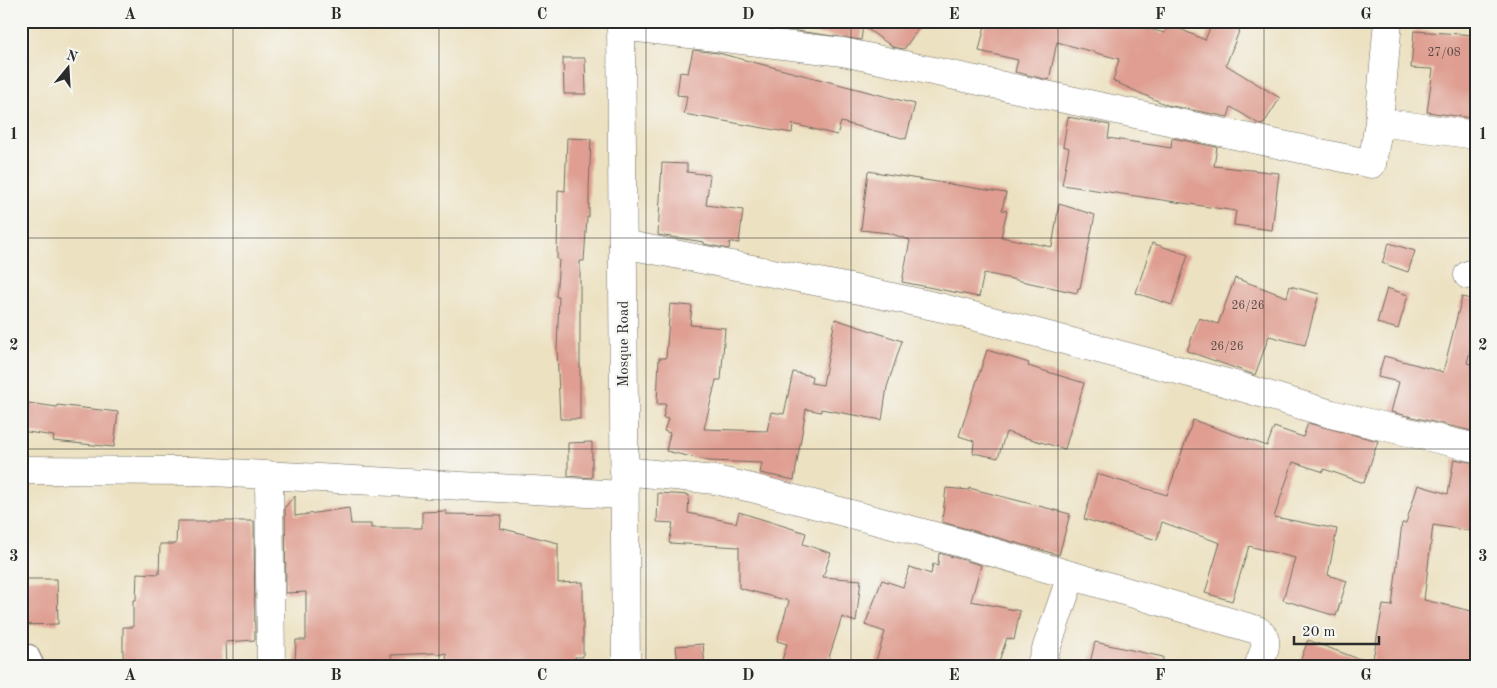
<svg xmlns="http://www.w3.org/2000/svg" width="1497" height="688" font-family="'Old Standard TT',serif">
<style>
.building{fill:#df9e91}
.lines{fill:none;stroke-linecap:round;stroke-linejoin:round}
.lane-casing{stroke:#6f6b60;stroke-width:18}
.street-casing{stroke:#6f6b60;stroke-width:29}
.secondary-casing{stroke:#6f6b60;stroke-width:29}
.lane{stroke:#fff;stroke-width:16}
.street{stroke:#fff;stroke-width:28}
.secondary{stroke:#fff;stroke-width:28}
.grid{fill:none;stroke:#2b2b2b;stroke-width:1;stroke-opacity:0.55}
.labels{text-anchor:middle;stroke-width:4.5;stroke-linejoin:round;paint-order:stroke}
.number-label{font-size:12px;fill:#584844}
.street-label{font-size:15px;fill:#2b2b2b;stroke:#f6f6f2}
.neatline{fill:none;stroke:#2b2b2b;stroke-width:2}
.grid-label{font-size:16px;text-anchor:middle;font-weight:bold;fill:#2b2b2b}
</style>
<rect width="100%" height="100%" fill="#f6f6f2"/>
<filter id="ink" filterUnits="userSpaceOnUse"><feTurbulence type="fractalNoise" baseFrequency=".02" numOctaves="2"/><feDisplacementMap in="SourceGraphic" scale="10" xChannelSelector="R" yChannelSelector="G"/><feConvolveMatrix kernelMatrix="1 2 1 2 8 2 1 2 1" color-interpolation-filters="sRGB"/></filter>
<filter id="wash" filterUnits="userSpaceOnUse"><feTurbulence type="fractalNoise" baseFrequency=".0096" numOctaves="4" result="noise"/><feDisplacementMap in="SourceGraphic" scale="20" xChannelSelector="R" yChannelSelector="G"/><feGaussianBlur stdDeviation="1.12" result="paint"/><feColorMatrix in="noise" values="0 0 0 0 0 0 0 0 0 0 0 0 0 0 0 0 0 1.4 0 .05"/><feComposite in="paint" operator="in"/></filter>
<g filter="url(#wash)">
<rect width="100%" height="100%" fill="#ece1c1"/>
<g id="blocks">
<path class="building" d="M784 21H924L904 49 893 47 863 26 861 40 783 29Z
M986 21H1120L1165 33 1169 24 1205 40 1213 21H1229L1241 26 1226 65 1280 98 1263 125 1259 124 1231 107 1228 117 1167 105 1113 81 1119 59 1057 42 1049 80 1015 72 1018 60 979 51Z
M1414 31 1476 35V86L1471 118 1427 112 1433 69 1411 68Z
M693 50 718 53 915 104 906 139 841 122 837 135 793 124 792 133 684 114 687 96 677 95 680 72 688 73Z
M563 58H585L586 94H564Z
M1068 117 1110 125 1108 138 1171 148 1172 138 1217 147 1214 166 1279 173 1272 230 1234 225 1236 211 1062 185 1069 148 1063 146Z
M567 138 591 139 589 191V217H587L584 261H580V419H560L557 349 559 297H556L559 260 557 259 558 190 565 191Z
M662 163 687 164V172L710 175 706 205 743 210 739 243 730 242 729 249 704 244V242L658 235Z
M868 171 1006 193 1002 210 1007 211 1001 237 1052 247 1059 204 1095 215 1080 288H1078L1077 293 984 273 979 297 902 282 910 240 889 233 861 230Z
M1152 243 1188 255 1172 305 1136 293Z
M1389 243 1415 251 1408 272 1382 263Z
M1235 278 1287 297 1290 286 1319 294 1305 345 1269 336 1255 375 1187 351 1199 318 1218 324Z
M1387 288 1408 295 1398 329 1377 323Z
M1462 297 1476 300V327L1467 363 1476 365V432L1391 412 1399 382 1378 377 1384 356 1443 372Z
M670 304 692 306 690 325 725 328 721 380H716L704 429 767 431 771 412 784 414 793 372 812 376 811 383 823 385 835 319 902 341 887 387 882 420 821 409V412L806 409 794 480 760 473 762 463 709 461 666 451 670 433 664 431 668 419 663 418 666 404H657L659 358H666Z
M987 350 1029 363 1028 366 1084 383 1065 449 1006 432 998 458 973 453 974 441 959 436Z
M21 402 57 407V405L118 412 114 447 53 441 54 436 21 431Z
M1193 420 1267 446 1274 427 1303 437 1308 423 1378 441 1364 483 1324 469V472L1293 462 1274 517 1337 529 1328 575 1347 581 1336 616 1283 600 1295 558 1249 546 1232 601 1205 593 1220 543 1162 522 1157 540 1084 519 1097 474 1167 495Z
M592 442V478L568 476V443Z
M1454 459 1476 463V532L1433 525 1424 600 1476 612V667H1298L1308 640 1372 664 1383 605 1392 606 1402 523H1406L1418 485 1448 494Z
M946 488 969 490V488L1070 514 1059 555 942 522Z
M658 493 689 495 688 513 736 523 739 512 806 533 803 544 831 553 823 577 861 580 856 622 842 617 826 667H803L782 660 787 644 777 641 789 601 739 588V547L669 543 673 523 657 522Z
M295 496V516L349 508 351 524H371V528H422V512L446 511V514L502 515 500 528 558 543V583L583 582V657H575V667H447L446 653 437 655 436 653 391 655 392 667 295 666 296 640H306V592L286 593 285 507Z
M177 521H254L255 640 226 642 227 667H135V661H123V627H133V600H136L137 573 159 574 160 544H176Z
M939 553 981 565 971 601 1020 611 1014 640 1007 638 997 667H874L885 632 865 625 882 580 903 587 910 567 931 574 933 564 938 566Z
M21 579H57L58 624 21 625Z
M1095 642 1163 657 1162 667H1089Z
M703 644 705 667H678L676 646Z"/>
</g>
</g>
<g filter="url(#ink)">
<use href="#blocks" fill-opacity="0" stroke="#6f6b60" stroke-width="1"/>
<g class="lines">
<defs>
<path id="lane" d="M30 653 37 667"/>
<path id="street" d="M621 26 843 52 1372 164 1379 122 1388 21
M1379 122 1476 135
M623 244 850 288 943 308 1231 384 1331 414 1476 448
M1468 275 1476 272
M21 470 195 471 623 495
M624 471 715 480 752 488 961 543 1257 630C1272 640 1263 652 1258 667
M269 475 271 667
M1040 667 1071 576"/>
<path id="secondary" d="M621 21 626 667"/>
</defs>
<use href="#lane" class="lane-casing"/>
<use href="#street" class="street-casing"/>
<use href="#secondary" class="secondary-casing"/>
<use href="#lane" class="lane"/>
<use href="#street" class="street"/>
<use href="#secondary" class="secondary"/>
</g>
</g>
<path class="grid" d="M233 21V667M439 21V667M646 21V667M851 21V667M1058 21V667M1264 21V667M21 238H1476M21 449H1476"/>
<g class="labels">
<g class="number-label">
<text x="1444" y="56">27/08</text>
<text x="1248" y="309">26/26</text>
<text x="1227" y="350">26/26</text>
</g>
<g class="street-label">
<text transform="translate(623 344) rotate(-90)" y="5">Mosque Road</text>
</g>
</g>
<rect width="1497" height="688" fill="none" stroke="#f6f6f2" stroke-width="55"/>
<g transform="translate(68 68) rotate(18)" stroke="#f6f6f2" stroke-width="4" paint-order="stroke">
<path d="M0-4L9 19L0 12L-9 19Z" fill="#2b2b2b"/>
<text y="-8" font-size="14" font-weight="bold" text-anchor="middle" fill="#2b2b2b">N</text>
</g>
<path d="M1294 636v8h85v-8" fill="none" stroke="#2b2b2b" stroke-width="2.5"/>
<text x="1302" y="636" font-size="15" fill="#2b2b2b" stroke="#f6f6f2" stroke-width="4" paint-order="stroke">20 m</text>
<rect x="28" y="28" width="1442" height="632" class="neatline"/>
<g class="grid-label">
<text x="130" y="19">A</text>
<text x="336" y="19">B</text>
<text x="542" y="19">C</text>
<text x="748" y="19">D</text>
<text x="954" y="19">E</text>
<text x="1160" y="19">F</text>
<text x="1366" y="19">G</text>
<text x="14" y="139">1</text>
<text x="1483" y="139">1</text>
<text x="14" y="350">2</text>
<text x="1483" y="350">2</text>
<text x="14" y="561">3</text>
<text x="1483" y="561">3</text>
<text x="130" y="680">A</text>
<text x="336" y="680">B</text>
<text x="542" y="680">C</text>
<text x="748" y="680">D</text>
<text x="954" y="680">E</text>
<text x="1160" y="680">F</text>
<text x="1366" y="680">G</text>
</g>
</svg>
